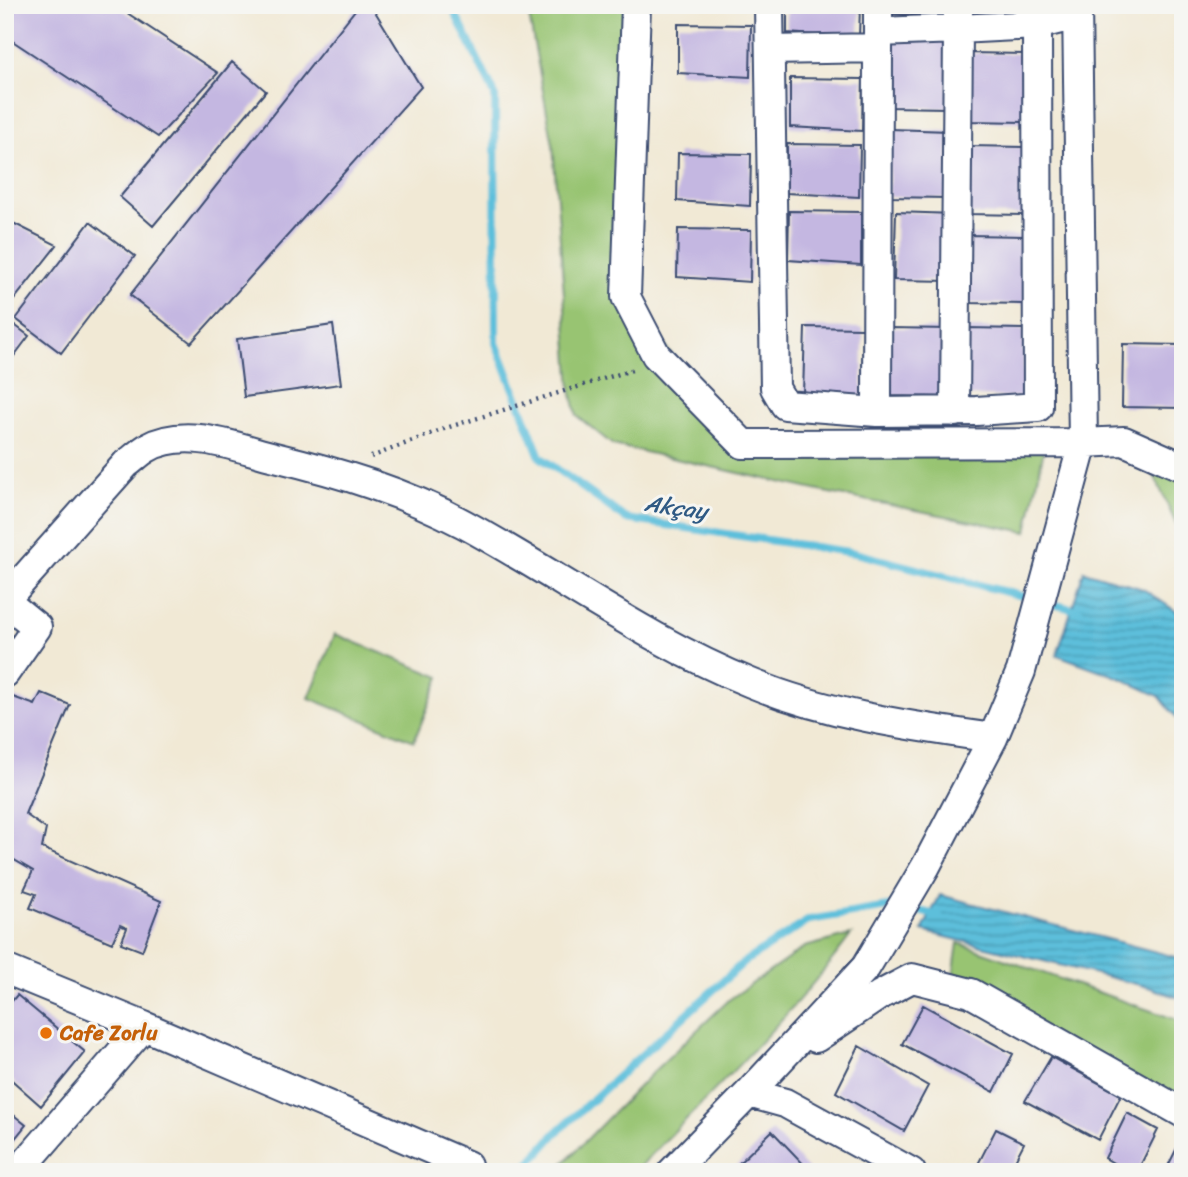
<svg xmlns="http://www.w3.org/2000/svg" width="1188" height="1177" font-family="Sriracha,sans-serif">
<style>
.green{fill:#98c472;stroke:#5a7a68;stroke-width:2}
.water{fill:url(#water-rules);stroke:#3c779c;stroke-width:2}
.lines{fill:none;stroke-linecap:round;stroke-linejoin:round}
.stream{stroke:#5dbfdb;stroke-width:8}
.building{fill:#c4b7e1}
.minor-casing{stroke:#3b4b70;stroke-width:32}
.path{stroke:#3b4b70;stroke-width:4.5;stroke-dasharray:2 5;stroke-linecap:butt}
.minor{stroke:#fff;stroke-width:28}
.food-dot{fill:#e8710a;stroke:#f6f6f2;stroke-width:2.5}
.labels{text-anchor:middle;stroke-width:6;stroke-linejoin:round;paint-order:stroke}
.food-label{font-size:21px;font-weight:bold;fill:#c56008;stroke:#f6f6f2;text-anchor:start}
.water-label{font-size:23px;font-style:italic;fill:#2f5a84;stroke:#f6f6f2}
</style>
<defs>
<pattern id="water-rules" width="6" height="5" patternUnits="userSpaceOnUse" patternTransform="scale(1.75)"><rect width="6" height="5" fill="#5dbfdb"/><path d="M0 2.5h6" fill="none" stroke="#4c9cb5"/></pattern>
</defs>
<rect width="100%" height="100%" fill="#f6f6f2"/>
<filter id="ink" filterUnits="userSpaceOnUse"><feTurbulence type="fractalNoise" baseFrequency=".0143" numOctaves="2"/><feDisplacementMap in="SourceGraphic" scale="14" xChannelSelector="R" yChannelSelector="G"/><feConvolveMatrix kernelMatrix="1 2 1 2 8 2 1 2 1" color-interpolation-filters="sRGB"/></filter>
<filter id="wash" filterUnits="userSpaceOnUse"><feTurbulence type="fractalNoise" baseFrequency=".00686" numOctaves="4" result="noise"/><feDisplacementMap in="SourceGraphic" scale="28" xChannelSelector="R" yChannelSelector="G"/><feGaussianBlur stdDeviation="1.57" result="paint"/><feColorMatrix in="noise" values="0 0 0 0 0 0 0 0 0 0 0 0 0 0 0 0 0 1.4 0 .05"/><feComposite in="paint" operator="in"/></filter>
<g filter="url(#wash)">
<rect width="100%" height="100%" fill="#f1e9d5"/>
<path class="green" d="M527 5H634L626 297 743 444H1045L1027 532 824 492 613 445 577 416 571 390 553 145Z
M1151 468 1183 480V540Z
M335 634 440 677 414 741 309 698Z
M851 935C788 1021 708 1095 635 1172H555L653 1072 730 999 805 947Z
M958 943 1183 1022V1113L953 977Z"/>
<path class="water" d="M1084 571 1143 589 1183 616V726L1159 696 1118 677 1057 655Z
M940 895 1183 959V999L1148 987 922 931Z"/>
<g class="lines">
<path class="stream" d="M451 5 495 95 496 343 540 457 626 519 855 553 1080 611
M907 908 939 916
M522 1172 556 1133 744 962 809 920 894 906"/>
</g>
<g id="blocks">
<path class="building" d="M5 5H115L218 73 158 137 5 36Z
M359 5H371L421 87 191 343 130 295Z
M787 5H860L859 38 787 33Z
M886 5H944V15L885 14Z
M678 24 751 25 750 77 678 73Z
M890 39 948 40 947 108 888 107Z
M969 53 1027 54 1026 122 967 121Z
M232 62 266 91 153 226 120 197Z
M790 78 863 79 862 131 790 127Z
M890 129 949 131 947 198 889 197Z
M787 144 860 145 859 197 787 193Z
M968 146 1026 147 1025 215 967 214Z
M678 153 751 154 750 206 677 201Z
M789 211 861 212V265L788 260Z
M896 212 954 214 952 281 894 280Z
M5 219 57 245 13 301 5 299Z
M90 222 135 256 61 353 16 319Z
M678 229 751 230 750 282 677 277Z
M968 235 1026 236 1025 304 967 303Z
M12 323 29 336 5 368V331Z
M333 325 341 384 244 397 237 339Z
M805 327 863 328 862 396 803 395Z
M890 328 949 329 947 397 889 396Z
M966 328 1024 329 1023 397 965 396Z
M1123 344 1183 345V408L1122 407Z
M41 693 70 705 25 814 46 829 42 848 161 901 142 951 121 943 127 928 120 925 112 943 30 908 36 894 24 890 33 871 11 858 5 844 7 794H5V715L13 697 35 705Z
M17 995 85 1052 41 1106 5 1074V1009Z
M923 1005 1013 1054 994 1092 902 1044Z
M859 1046 928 1086 904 1131 836 1092Z
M1051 1057 1121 1095 1098 1140 1025 1101Z
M5 1108 26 1125 5 1151Z
M1127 1113 1158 1130 1137 1172H1129L1105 1158Z
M996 1129 1024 1143 1009 1172H974Z
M772 1131 811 1172H730Z
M1178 1146 1183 1148V1172H1165Z"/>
</g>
</g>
<g filter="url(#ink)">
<use href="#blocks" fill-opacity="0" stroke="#3b4b70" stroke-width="2"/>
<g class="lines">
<defs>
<path id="minor" d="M636 5 626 297 656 355 743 444H762L1083 443 1077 5
M769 5 775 388 785 405 877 412 976 411 1038 407 1037 25
M878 32 958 29V5
M770 50 878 48V5
M877 412 878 48
M955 412 958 29 1037 25 1077 15
M5 600 126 464C133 459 139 453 147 448 186 426 235 447 275 457 341 473 404 492 464 524 560 576 649 642 751 683 829 715 911 726 993 738
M5 601 37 627 5 673
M5 969 144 1026 18 1172
M144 1026 467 1165 462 1172
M816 1038 880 995 912 978 971 993 1183 1113
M749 1093 866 967 926 866 993 738 1021 671 1083 443 1124 441 1183 467
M672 1172 749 1093 785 1103 911 1172"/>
</defs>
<use href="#minor" class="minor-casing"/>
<path class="path" d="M371 457 449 427 635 369
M1175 521 1183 526"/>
<use href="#minor" class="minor"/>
</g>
</g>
<circle class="food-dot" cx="46" cy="1033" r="7"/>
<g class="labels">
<g class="food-label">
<text x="60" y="1040">Cafe Zorlu</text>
</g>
<g class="water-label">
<text transform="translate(676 507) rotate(8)" y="8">Akçay</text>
</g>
</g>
<rect width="1188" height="1177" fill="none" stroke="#f6f6f2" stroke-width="28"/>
</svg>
